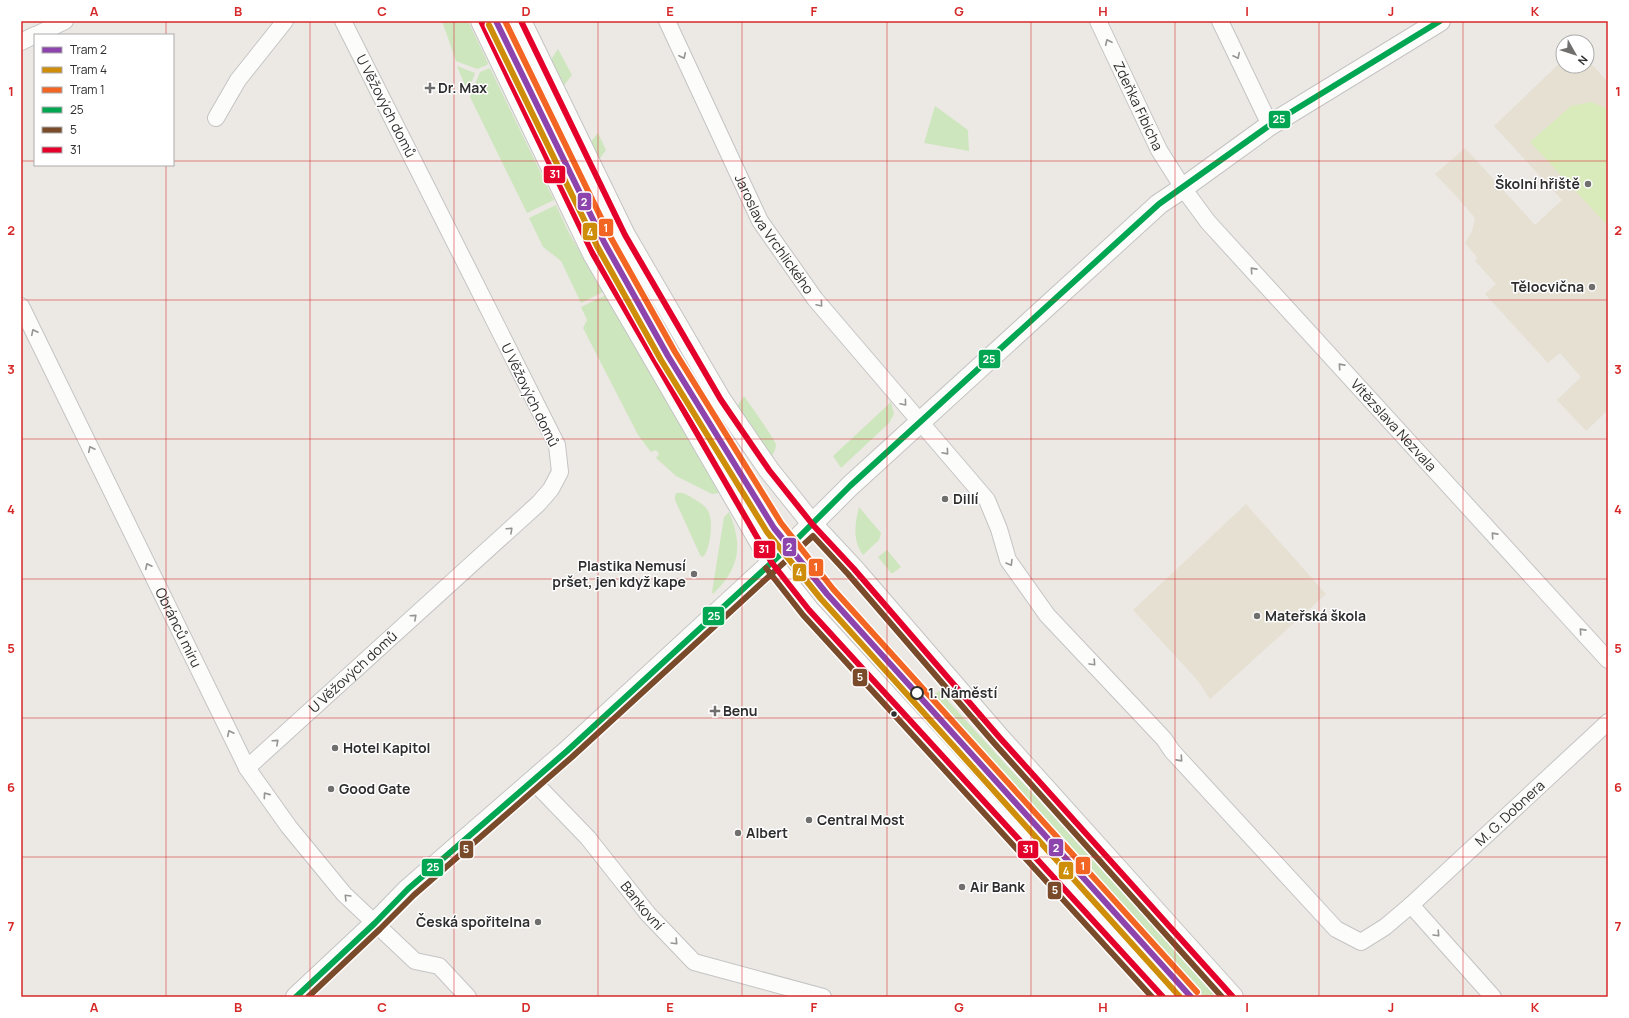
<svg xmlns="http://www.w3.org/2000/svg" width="1629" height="1018" font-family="Manrope,sans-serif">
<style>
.education{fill:#e6e0d3}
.green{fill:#cee6be}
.pitch{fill:#d9eabb}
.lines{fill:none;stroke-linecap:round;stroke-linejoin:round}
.minor-casing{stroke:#c5c4c5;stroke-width:18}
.tertiary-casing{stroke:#c5c4c5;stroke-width:22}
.minor{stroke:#fcfcfb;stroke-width:16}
.tertiary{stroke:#fcfcfb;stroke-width:20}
.bus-1-casing{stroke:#fff;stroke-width:9}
.bus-2-casing{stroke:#fff;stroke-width:9}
.bus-3-casing{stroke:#fff;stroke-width:9}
.bus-1{stroke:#00a651;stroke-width:6}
.bus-2{stroke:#7a4b2a;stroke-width:6}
.bus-3{stroke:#e4002b;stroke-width:6}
.tram-1-casing{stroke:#fff;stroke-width:9}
.tram-2-casing{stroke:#fff;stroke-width:9}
.tram-3-casing{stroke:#fff;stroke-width:9}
.tram-1{stroke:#8e44ad;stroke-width:6}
.tram-2{stroke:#cf8e09;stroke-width:6}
.tram-3{stroke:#f26522;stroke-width:6}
.oneway{stroke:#959594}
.grid{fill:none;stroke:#d62828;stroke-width:1;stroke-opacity:0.55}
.poi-dot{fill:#706f6e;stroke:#fff;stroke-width:1.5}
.stop-dot{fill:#fff;stroke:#2e2e2e;stroke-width:2}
.bus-dot{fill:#2e2e2e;stroke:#fff;stroke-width:1.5}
.labels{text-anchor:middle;stroke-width:3;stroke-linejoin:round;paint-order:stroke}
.poi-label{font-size:14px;font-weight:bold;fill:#2e2e2e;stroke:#fff;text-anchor:start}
.street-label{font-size:14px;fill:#2e2e2e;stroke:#fff}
.stop-label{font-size:14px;font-weight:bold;fill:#2e2e2e;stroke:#fff;text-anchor:start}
.line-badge{stroke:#fff;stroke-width:1.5}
.badge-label{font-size:11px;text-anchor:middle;font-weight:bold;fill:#fff}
.neatline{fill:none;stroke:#d62828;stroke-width:1.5}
.grid-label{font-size:13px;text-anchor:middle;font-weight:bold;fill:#d62828}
</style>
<rect width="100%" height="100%" fill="#ece8e4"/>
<path class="education" d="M1587 59 1608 82V410L1586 431 1557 400 1581 377 1560 353 1548 363 1485 294 1496 284 1475 261 1477 257 1465 243 1472 231 1475 218 1456 196 1435 174 1465 148 1535 225 1562 200 1494 126 1563 60V66H1587Z
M1246 504 1326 594 1210 699 1198 681 1133 610Z"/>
<path class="green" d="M442 21H468L488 63 487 65 477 69 456 61Z
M558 49 572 75 562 88 550 61Z
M457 66 475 73 468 93Z
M490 68 554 200 527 213 470 97 480 72Z
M935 106 968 130 969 151 924 143Z
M598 133 606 150 598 161 589 144Z
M556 205 569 233 603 292 581 303 561 261 543 247 529 218Z
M606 295 719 493 712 494 676 476 656 458 659 454 656 450 651 452 638 435 583 328 587 320 581 307Z
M744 396C749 403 776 441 776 445 776 449 773 453 772 457L736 408Z
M891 402 894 414 889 423 841 468 833 456Z
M676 493C683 492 688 495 694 499 699 502 705 505 708 511 714 520 710 548 704 556L702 557 700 555 675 500V496Z
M859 507 881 533 879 540 863 555C852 540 855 523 859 507Z
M729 512C743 545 740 568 713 594L712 592 724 517Z
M887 550 901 567 893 573H891L878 557Z
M939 691 1218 997H1204L933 696Z
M923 705 1187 997H1176L915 712Z"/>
<path class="pitch" d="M1591 102 1608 109V226L1530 142 1571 106Z"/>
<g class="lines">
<defs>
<g id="minor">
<path id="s1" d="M667 21 760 221 815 299 987 500 999 529 1008 560 1047 615 1164 739 1172 751 1336 929 1361 942 1385 927 1411 905 1608 722"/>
<path id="s2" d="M1098 21 1159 150 1183 188 1208 222 1608 660"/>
<path d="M1220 21 1270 125"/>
<path d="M36 35 65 21"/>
<path d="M21 42 35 35"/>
<path d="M216 118 238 80 285 21"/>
<path id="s3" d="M21 306 247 768 289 827 344 894 415 961 439 966 468 997"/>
<path id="s4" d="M247 768 539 503 551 489 560 472 557 445 343 21"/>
<path id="s5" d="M533 781 588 838 648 914 694 962 823 997"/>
<path d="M1411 905 1493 997"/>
</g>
<path id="tertiary" d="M481 21 593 254 772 563 809 610 1163 997
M521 21 625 235 721 400 769 470 813 525 854 569 1000 738 1233 997
M296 997 375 923 408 889 567 751 794 542 850 486 1159 204 1183 188 1270 125 1440 21"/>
</defs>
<use href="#minor" class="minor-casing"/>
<use href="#tertiary" class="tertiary-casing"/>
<use href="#minor" class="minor"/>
<use href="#tertiary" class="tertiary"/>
<defs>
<path id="bus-1" d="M296 997 375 923 408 889 567 751 794 542 850 486 1159 204 1270 125 1440 21"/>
<path id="bus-2" d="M766 568 803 615 1152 997
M308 997 380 929 414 895 572 757 813 536 848 574 994 743 1222 997"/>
<path id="bus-3" d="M481 21 593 254 772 563 809 610 1163 997
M521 21 625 235 721 400 769 470 813 525 854 569 1000 738 1233 997"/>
</defs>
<use href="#bus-1" class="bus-1-casing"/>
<use href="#bus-2" class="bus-2-casing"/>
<use href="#bus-3" class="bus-3-casing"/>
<use href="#bus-1" class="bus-1"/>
<use href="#bus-2" class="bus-2"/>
<use href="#bus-3" class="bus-3"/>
<defs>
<path id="tram-1" d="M496 21 604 242 668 356 774 528 827 594 1191 997"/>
<path id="tram-2" d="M489 25 597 246 661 360 767 532 821 599 1180 997"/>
<path id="tram-3" d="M505 21 611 238 675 352 781 523 833 589 1197 992"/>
</defs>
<use href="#tram-1" class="tram-1-casing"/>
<use href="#tram-2" class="tram-2-casing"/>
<use href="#tram-3" class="tram-3-casing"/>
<use href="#tram-1" class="tram-1"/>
<use href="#tram-2" class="tram-2"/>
<use href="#tram-3" class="tram-3"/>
</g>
<defs><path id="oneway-chevron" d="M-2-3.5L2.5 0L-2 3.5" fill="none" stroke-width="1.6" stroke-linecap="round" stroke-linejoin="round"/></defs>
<g class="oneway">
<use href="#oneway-chevron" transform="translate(1108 42) rotate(-115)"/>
<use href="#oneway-chevron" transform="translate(683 56) rotate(65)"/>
<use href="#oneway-chevron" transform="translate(1237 56) rotate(64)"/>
<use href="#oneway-chevron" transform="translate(1253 270) rotate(-132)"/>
<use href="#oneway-chevron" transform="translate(820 304) rotate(50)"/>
<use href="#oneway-chevron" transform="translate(34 332) rotate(-116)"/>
<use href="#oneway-chevron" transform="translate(1341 366) rotate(-132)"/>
<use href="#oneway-chevron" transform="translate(904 403) rotate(50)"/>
<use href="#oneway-chevron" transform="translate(91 449) rotate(-116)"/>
<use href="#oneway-chevron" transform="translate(946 452) rotate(49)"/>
<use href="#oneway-chevron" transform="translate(510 530) rotate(-43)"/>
<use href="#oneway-chevron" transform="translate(1494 535) rotate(-132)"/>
<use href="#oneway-chevron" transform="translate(1010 563) rotate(59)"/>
<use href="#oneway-chevron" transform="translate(148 566) rotate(-116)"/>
<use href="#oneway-chevron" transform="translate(414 617) rotate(-42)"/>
<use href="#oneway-chevron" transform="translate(1582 631) rotate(-132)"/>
<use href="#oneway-chevron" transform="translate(1093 663) rotate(47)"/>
<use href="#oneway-chevron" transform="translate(230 733) rotate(-116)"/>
<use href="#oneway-chevron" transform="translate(276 742) rotate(-42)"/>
<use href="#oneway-chevron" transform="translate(1180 759) rotate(48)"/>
<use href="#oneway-chevron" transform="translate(266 795) rotate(-125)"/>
<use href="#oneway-chevron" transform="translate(347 897) rotate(-135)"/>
<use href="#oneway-chevron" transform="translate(1437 934) rotate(47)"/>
<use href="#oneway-chevron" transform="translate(675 942) rotate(46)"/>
</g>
<path class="grid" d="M166 21V35M310 21V997M454 21V997M598 21V997M742 21V997M887 21V997M1031 21V997M1175 21V997M1319 21V997M1463 21V997M21 161H35M173 161H1608M166 165V997M21 300H1608M21 439H1608M21 579H1608M21 718H1608M21 857H1608"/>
<g class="poi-dot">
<path d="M428 82h4v4h4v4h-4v4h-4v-4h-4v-4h4z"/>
<circle cx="1588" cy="184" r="4"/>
<circle cx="1592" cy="287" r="4"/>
<circle cx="945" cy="499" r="4"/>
<circle cx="694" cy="574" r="4"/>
<circle cx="1257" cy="616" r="4"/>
<path d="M713 705h4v4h4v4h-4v4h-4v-4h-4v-4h4z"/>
<circle cx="335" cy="748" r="4"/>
<circle cx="331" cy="789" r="4"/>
<circle cx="809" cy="820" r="4"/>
<circle cx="738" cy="833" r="4"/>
<circle cx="962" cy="887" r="4"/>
<circle cx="538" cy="922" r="4"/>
</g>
<circle class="stop-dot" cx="917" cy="693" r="6"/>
<circle class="bus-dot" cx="894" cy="714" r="3.5"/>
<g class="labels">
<g class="poi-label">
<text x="438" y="93">Dr. Max</text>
<text x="1580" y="189" text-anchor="end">Školní hřiště</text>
<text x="1584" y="292" text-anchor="end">Tělocvična</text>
<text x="953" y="504">Dillí</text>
<text x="686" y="571" text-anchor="end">Plastika Nemusí<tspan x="686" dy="16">pršet, jen když kape</tspan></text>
<text x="1265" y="621">Mateřská škola</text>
<text x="723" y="716">Benu</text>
<text x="343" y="753">Hotel Kapitol</text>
<text x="339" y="794">Good Gate</text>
<text x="817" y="825">Central Most</text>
<text x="746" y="838">Albert</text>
<text x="970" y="892">Air Bank</text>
<text x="530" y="927" text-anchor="end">Česká spořitelna</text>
</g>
<g class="street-label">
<text transform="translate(386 106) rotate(63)" y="5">U Věžových domů</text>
<text dy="5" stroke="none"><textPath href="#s2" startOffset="94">Zdeňka Fibicha</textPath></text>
<text dy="5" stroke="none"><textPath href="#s1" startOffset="239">Jaroslava Vrchlického</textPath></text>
<text transform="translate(530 395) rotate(64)" y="5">U Věžových domů</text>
<text dy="5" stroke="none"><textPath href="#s2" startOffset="505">Vítězslava Nezvala</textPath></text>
<text dy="5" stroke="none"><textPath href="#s3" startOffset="358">Obránců míru</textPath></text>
<text dy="5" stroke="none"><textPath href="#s4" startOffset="143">U Věžových domů</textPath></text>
<text dy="5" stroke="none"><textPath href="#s1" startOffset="1364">M. G. Dobnera</textPath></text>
<text dy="5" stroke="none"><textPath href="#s5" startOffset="166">Bankovní</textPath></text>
</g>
<g class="stop-label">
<text x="928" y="698">1. Náměstí</text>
</g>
</g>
<g class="line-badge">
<rect x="1268" y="110" width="23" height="19" rx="4" fill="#00a651"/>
<rect x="543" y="165" width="23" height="19" rx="4" fill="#e4002b"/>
<rect x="577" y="192" width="15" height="19" rx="4" fill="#8e44ad"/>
<rect x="598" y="218" width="16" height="19" rx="4" fill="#f26522"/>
<rect x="582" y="222" width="16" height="19" rx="4" fill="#cf8e09"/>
<rect x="978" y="349" width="23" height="20" rx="4" fill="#00a651"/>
<rect x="782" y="537" width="15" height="20" rx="4" fill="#8e44ad"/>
<rect x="753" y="540" width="23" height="19" rx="4" fill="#e4002b"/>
<rect x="808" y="558" width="16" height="19" rx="4" fill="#f26522"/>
<rect x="792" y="563" width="15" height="19" rx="4" fill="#cf8e09"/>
<rect x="702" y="606" width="23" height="20" rx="4" fill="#00a651"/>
<rect x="852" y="668" width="16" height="19" rx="4" fill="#7a4b2a"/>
<rect x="1048" y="838" width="16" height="19" rx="4" fill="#8e44ad"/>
<rect x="459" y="840" width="15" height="19" rx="4" fill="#7a4b2a"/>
<rect x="1017" y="840" width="22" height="19" rx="4" fill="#e4002b"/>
<rect x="1075" y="856" width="16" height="19" rx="4" fill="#f26522"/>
<rect x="421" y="858" width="23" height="19" rx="4" fill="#00a651"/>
<rect x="1058" y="861" width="16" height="19" rx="4" fill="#cf8e09"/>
<rect x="1047" y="881" width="15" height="19" rx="4" fill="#7a4b2a"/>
</g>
<g class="badge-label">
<text x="1279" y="123">25</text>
<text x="555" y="178">31</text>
<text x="584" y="206">2</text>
<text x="606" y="232">1</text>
<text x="590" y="236">4</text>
<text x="989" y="363">25</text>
<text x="789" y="551">2</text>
<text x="764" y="553">31</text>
<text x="816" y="571">1</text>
<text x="799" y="576">4</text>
<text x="714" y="620">25</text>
<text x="860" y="681">5</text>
<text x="1056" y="852">2</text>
<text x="466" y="853">5</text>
<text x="1028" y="853">31</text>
<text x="1083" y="870">1</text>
<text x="433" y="871">25</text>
<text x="1066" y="875">4</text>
<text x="1055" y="894">5</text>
</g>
<rect width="1629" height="1018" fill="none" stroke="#ffffff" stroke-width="44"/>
<rect x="34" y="34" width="140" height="132" fill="#ffffff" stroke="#ababab"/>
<rect x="42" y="47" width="20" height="6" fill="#8e44ad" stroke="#ababab"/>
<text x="70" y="54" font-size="12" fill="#2e2e2e">Tram 2</text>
<rect x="42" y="67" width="20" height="6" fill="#cf8e09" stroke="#ababab"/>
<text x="70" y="74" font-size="12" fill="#2e2e2e">Tram 4</text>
<rect x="42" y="87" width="20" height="6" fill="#f26522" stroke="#ababab"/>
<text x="70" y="94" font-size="12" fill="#2e2e2e">Tram 1</text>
<rect x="42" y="107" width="20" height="6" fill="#00a651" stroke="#ababab"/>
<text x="70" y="114" font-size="12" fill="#2e2e2e">25</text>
<rect x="42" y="127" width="20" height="6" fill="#7a4b2a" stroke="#ababab"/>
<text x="70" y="134" font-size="12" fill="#2e2e2e">5</text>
<rect x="42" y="147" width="20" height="6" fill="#e4002b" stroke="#ababab"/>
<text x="70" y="154" font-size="12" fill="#2e2e2e">31</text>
<g transform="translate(1575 54) rotate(129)"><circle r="19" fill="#ffffff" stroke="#ababab"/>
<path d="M0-3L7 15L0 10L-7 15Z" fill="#706f6e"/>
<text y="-6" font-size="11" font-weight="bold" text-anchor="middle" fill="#2e2e2e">N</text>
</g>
<rect x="22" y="22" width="1585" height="974" class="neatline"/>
<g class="grid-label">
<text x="94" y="16">A</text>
<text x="238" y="16">B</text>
<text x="382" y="16">C</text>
<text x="526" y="16">D</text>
<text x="670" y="16">E</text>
<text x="814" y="16">F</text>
<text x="959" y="16">G</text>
<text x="1103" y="16">H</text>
<text x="1247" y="16">I</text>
<text x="1391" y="16">J</text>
<text x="1535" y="16">K</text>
<text x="11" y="96">1</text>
<text x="1618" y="96">1</text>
<text x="11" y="235">2</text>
<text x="1618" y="235">2</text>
<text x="11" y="374">3</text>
<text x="1618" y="374">3</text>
<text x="11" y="514">4</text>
<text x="1618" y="514">4</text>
<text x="11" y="653">5</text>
<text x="1618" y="653">5</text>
<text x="11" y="792">6</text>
<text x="1618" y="792">6</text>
<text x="11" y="931">7</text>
<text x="1618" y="931">7</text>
<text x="94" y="1012">A</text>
<text x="238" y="1012">B</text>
<text x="382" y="1012">C</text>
<text x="526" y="1012">D</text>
<text x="670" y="1012">E</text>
<text x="814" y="1012">F</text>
<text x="959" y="1012">G</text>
<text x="1103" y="1012">H</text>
<text x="1247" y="1012">I</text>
<text x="1391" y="1012">J</text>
<text x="1535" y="1012">K</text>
</g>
</svg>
